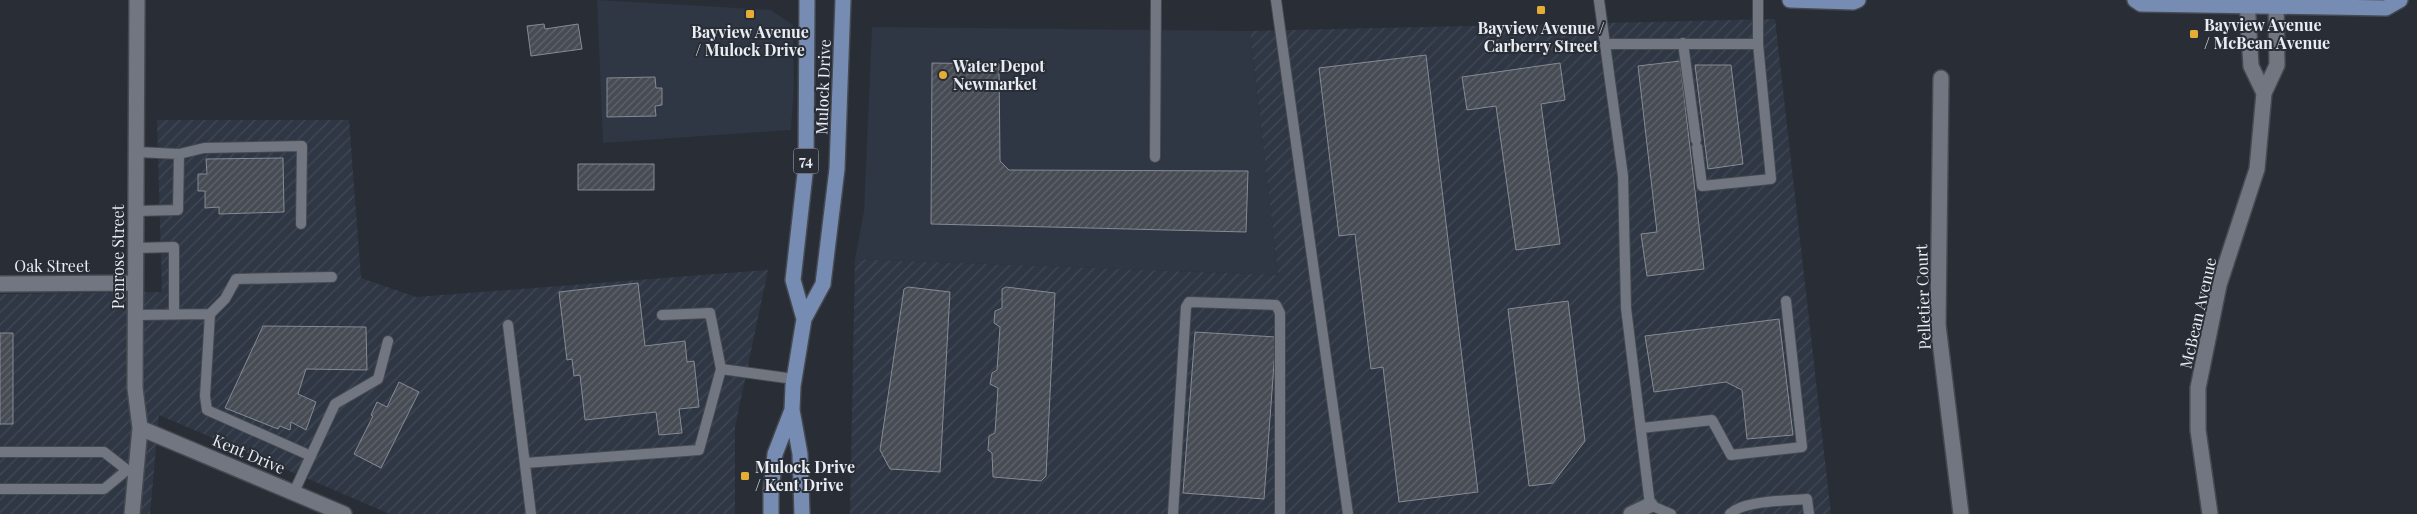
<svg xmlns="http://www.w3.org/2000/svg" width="2417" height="514" font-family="'Playfair Display',serif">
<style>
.built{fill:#2f3644}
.industrial{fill:url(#industrial-furrows)}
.building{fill:url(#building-hatch);stroke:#858a94}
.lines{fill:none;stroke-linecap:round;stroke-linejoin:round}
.lane-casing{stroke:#454950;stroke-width:12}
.street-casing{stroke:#454950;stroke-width:18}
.primary-casing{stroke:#454950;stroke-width:18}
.lane{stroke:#717680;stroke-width:10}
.street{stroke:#717680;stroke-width:15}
.primary{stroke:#768cb2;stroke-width:15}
.poi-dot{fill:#e5ad35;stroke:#292d36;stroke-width:2}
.labels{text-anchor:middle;stroke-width:4;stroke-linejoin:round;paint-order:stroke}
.shield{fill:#292d36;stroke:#afb3ba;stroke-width:1}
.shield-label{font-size:15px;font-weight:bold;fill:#e9ecf2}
.poi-label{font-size:16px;font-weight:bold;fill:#e9ecf2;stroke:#292d36;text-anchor:start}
.street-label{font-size:16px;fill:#e9ecf2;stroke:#292d36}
</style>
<defs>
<pattern id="industrial-furrows" width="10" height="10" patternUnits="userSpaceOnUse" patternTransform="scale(1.25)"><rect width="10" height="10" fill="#2f3644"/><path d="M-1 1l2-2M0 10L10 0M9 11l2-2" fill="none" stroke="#434a56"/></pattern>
<pattern id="building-hatch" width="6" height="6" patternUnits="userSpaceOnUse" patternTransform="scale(1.25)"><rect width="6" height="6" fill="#464b54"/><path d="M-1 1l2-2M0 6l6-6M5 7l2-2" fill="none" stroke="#61656d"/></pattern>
</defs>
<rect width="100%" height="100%" fill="#292d36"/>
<path class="built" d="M597 0 771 10 793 25 794 86 791 130 603 143Z
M872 27 1250 31 1278 275 855 259 864 211Z"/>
<path class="industrial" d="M1775 19 1831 514H850L855 259 1278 275 1250 31Z
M157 120H349L361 278 416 297 768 270 735 427V514H390L159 415 150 514H0V294L162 292Z"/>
<path class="building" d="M544 24 545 29 578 24 582 49 531 56 527 26Z
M1426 55 1478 492 1399 502 1383 367 1371 369 1355 234 1339 236 1319 68Z
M1680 61 1704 269 1647 276 1641 234 1657 232 1638 66Z
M932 63 999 64 1000 161 1009 170 1248 171 1246 232 931 224Z
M1560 63 1565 100 1541 104 1560 244 1516 250 1496 106 1467 110 1462 77Z
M1695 65H1731L1743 164 1708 169Z
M655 77 656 88H662V105L655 106 656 116 607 117V78Z
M283 158 284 212 219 214V207L205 208V191H198V174H207L206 159Z
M578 164H654V190H578Z
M638 283 645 346 685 341 687 362 694 361 699 407 679 409 682 433 659 435 656 412 585 420 580 375 574 376 572 359 567 360 559 292Z
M908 287 950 292 940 472 890 469 880 450 904 289Z
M1006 287 1055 293 1046 476 1041 481 993 477 992 453 988 450 989 436 995 433 998 388 990 384 992 373 997 370 1000 327 994 323 995 311 1002 308V289Z
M1568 301 1585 441 1553 483 1529 486 1508 309Z
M1779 319 1793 435 1747 439 1742 390 1726 382 1654 392 1645 336Z
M263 326 366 327 367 370 306 369 298 394 316 402 306 430 291 422 290 430 280 426 278 429 225 408Z
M1195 332 1276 337 1264 499 1183 493Z
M0 333H13V424H0Z
M399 382 419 392 381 468 354 454 373 416 371 415 377 402 387 407Z"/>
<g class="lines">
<defs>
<path id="lane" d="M1276 0 1348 514
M1599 0 1623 176 1626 308 1650 505 1671 514
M1683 43 1696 140
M1605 44H1758
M1697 147 1702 186 1771 179 1758 44V0
M179 154 204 148 302 146 301 224
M1155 157 1156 0
M136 211 178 210 179 154 137 152
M136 248 174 247V314
M210 314 225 299 236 279 332 277
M135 315 210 314 205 396 207 410 311 456
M508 325 531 514
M721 369 794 379
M1642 428 1712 420 1731 455 1802 447 1786 301
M0 452H104L127 470H136
M525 463 699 450 721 369 710 313 662 315
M0 489H104L127 470
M294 492 335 404 378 379 388 341
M1173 514 1186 307 1189 302 1276 305 1280 313V514
M1730 514C1743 500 1788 501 1807 499L1809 514"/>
<path id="street" d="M2247 0 2251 66 2264 93
M1941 78 1938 325 1961 514
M0 284 135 283
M140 428 344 514
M132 514 140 428 135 388 137 0
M1631 514 1650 505
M2210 514 2198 430V388L2219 285 2257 169 2264 93 2277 65 2276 0"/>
<path id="primary" d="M1790 0 1853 2 1858 0
M2135 0 2141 4 2386 8 2400 0
M804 319 793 280 806 165 807 0
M771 514V491L775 454 792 410
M802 514 800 454 792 410 793 386 804 319 823 284 837 169 843 0"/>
</defs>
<use href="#lane" class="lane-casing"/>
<use href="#street" class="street-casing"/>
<use href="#primary" class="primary-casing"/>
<use href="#lane" class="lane"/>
<use href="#street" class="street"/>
<use href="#primary" class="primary"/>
</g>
<g class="poi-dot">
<rect x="1536" y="5" width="10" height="10" rx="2.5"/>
<rect x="745" y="9" width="10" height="10" rx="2.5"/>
<rect x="2189" y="29" width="10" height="10" rx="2.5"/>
<circle cx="943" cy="75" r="5"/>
<rect x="740" y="471" width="10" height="10" rx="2.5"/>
</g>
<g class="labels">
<rect class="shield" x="793.5" y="148.5" width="25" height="25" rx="4"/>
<g class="shield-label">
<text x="806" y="166">74</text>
</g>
<g class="poi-label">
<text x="2204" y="31">Bayview Avenue<tspan x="2204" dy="18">/ McBean Avenue</tspan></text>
<text x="1541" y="34" text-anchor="middle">Bayview Avenue /<tspan x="1541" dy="18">Carberry Street</tspan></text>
<text x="750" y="38" text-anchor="middle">Bayview Avenue<tspan x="750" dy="18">/ Mulock Drive</tspan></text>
<text x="953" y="72">Water Depot<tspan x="953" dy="18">Newmarket</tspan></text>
<text x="755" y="473">Mulock Drive<tspan x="755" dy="18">/ Kent Drive</tspan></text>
</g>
<g class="street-label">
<text transform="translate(823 87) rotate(-88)" y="6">Mulock Drive</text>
<text transform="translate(118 257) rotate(-90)" y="6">Penrose Street</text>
<text x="52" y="272">Oak Street</text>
<text transform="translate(1923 297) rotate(-92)" y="6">Pelletier Court</text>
<text transform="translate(2198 313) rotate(-77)" y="6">McBean Avenue</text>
<text transform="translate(249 454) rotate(23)" y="6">Kent Drive</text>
</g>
</g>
</svg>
